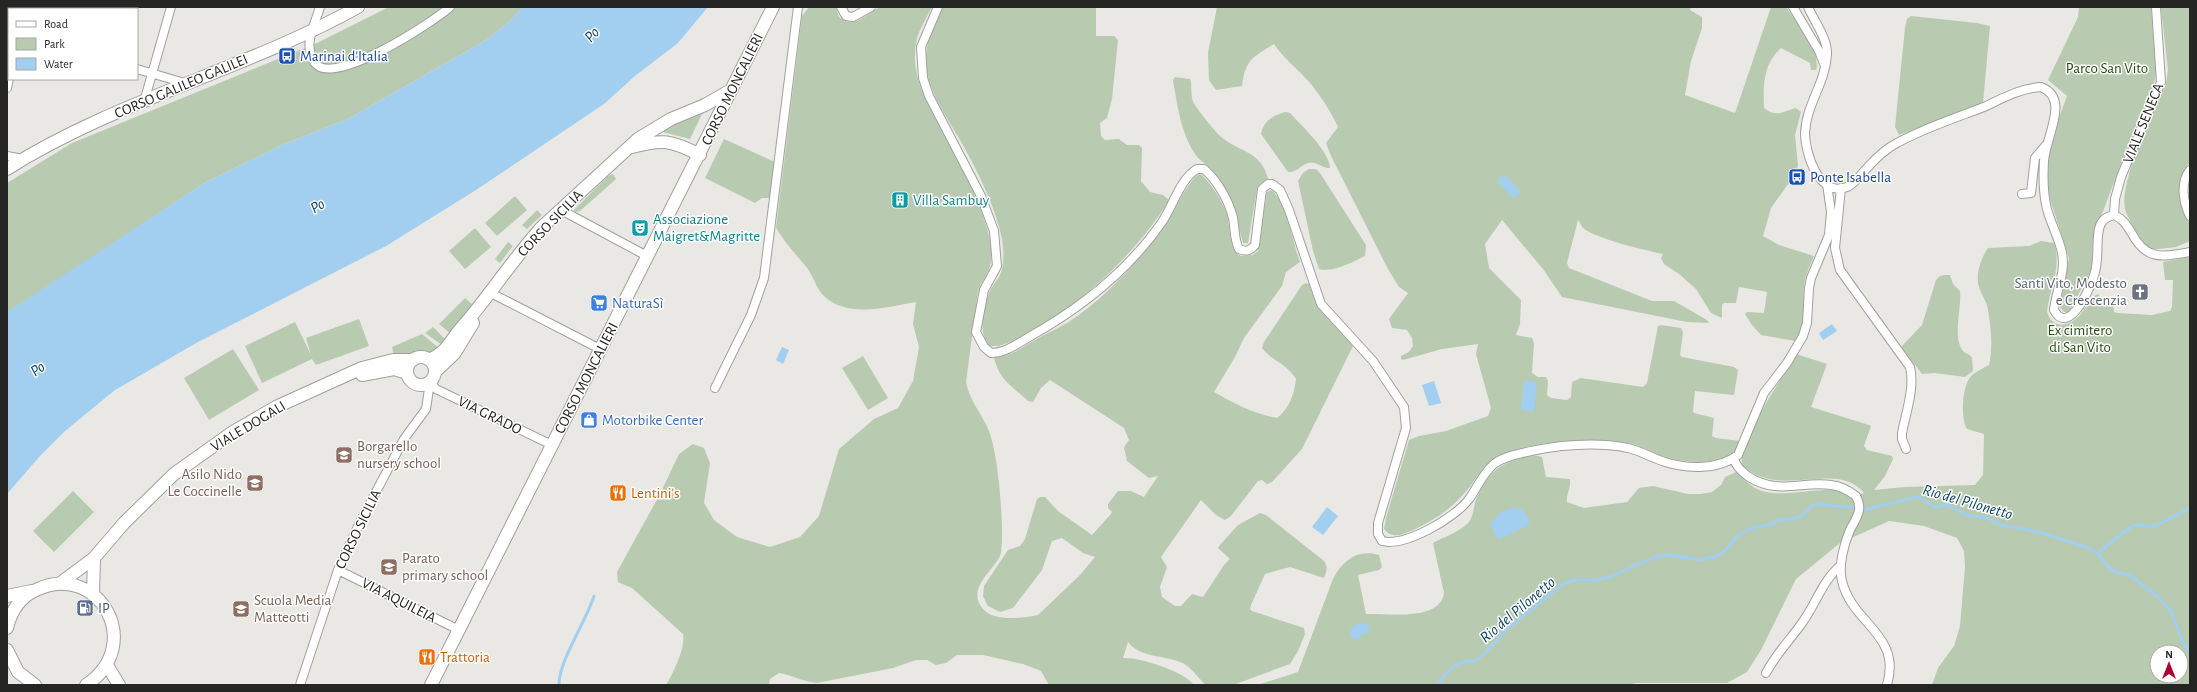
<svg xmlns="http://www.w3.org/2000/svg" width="2197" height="692" font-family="'Alegreya Sans',sans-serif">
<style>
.green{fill:#b8cbb1;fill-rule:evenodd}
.water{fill:#a2cef0}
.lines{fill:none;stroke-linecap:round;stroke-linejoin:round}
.stream{stroke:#a2cef0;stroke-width:3}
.street-casing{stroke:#a0a09d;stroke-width:10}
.secondary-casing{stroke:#a0a09d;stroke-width:14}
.street{stroke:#fff;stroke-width:8}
.secondary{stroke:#fff;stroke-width:12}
.labels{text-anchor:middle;stroke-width:3;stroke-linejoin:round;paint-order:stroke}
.transit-label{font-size:15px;fill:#164399;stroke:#fff;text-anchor:start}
.park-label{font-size:15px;fill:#254b10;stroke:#fff}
.street-label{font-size:15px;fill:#252523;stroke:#fff}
.culture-label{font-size:15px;fill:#0d838f;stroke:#fff;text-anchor:start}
.worship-label{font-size:15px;fill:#5b616d;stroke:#fff;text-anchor:end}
.shop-label{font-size:15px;fill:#366cbe;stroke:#fff;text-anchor:start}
.education-label{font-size:15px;fill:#785e54;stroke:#fff;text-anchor:start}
.food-label{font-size:15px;fill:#c56008;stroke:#fff;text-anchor:start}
.service-label{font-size:15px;fill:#4e5e75;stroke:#fff;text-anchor:start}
.water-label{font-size:16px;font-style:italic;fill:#0a4161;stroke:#fff}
</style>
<rect width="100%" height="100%" fill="#e9e8e5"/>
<path class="green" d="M389 7H523L510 21 488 39 348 119 282 145 206 182 7 313V183L72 143 317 43Z
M809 7H836L839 17C855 31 866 12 881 7 890 4 920 7 932 7 926 19 918 31 916 43 910 80 930 106 946 137 959 161 972 185 981 211 987 226 993 245 991 261 990 273 982 280 978 291L966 382C969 400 982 414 989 431 998 455 1002 508 1002 534 1002 541 1002 550 1000 556 992 572 966 589 983 609 994 622 1023 618 1038 615L1080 575 1095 557 1083 553 1062 538 1052 541 1042 570 1013 608 1000 612 988 606 983 596 984 586 1008 550 1020 546 1025 539 1037 499 1040 497H1045L1058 511 1092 535 1111 514 1112 512 1108 508V504L1118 491H1131L1144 497 1158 476 1149 478 1127 461 1124 447 1129 440 1124 428 1050 380 1041 388 1033 402 1028 401C1013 387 998 379 994 357 1009 358 1022 347 1035 340 1045 334 1057 329 1067 323 1105 299 1137 262 1164 227 1176 211 1183 187 1199 174L1202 175C1212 185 1221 199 1226 212 1231 225 1228 249 1241 256L1253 255 1258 251 1267 192 1271 190C1285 198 1294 247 1300 262L1286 272 1282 286 1244 338 1235 357 1214 392C1235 404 1254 414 1277 418 1290 408 1294 394 1296 379 1286 363 1272 361 1262 348L1264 342 1302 285 1306 283 1309 284 1317 306 1353 346 1302 449 1272 482 1267 484 1262 480 1258 481 1231 516 1225 520 1216 515 1201 500 1161 557 1167 567 1160 587 1162 597 1175 606H1181L1192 594 1203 597 1224 565 1230 559 1218 548 1220 545 1238 525 1260 513 1266 515 1324 561C1328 567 1327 571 1324 578L1290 567 1265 574 1251 605 1250 609 1252 611 1304 628 1305 634 1298 651 1290 664 1233 685H1206C1198 678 1190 665 1180 662 1163 655 1141 658 1128 642L1123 658C1139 657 1184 671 1194 685H1049L1041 671 1023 664 983 655H957L946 663 936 665 927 660H916L893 668 817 683C804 682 792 675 779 673L770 679 769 685H666C673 674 686 647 683 634L632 588 618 582 617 572 660 494 679 454 693 444 704 448 710 463 704 503 714 520 737 537 770 547 800 537 819 516 839 449 874 419 898 408 913 381 919 347 913 324 916 302C888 307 846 319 823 295 816 288 814 278 808 269 797 256 785 243 776 228L802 16Z
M942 7H1096V36H1114L1118 40 1112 99 1107 118 1100 123 1101 136 1105 140 1119 139 1127 145H1139L1142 148 1141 181 1150 192 1163 195 1169 200C1135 257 1062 324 999 346H990C978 337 982 305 989 293 992 285 1001 277 1002 269 1005 256 1003 240 999 227 992 200 977 171 964 147 949 119 924 89 926 56 927 39 935 22 942 7Z
M1217 7H1691L1690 10 1702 17V28L1691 61 1685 95 1735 113 1771 7H1786L1815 48 1817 67 1816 70H1811L1810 63 1781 48C1763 64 1763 85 1764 108 1776 118 1784 111 1796 108L1801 112 1795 135 1798 166 1793 177 1771 208 1763 236 1779 245 1814 256C1810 266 1805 276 1804 286 1802 309 1809 320 1795 341L1761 335 1752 325 1745 314 1747 312 1764 313 1767 292 1739 287 1736 303H1724L1722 305V318L1711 313 1696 289 1679 274 1664 264 1661 258 1663 254C1648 251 1593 238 1583 228 1581 226 1580 222 1578 220L1567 263 1569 268 1652 301H1674L1707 320 1709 323 1687 322 1562 297 1543 269 1502 220 1485 244 1489 268 1521 300 1520 324 1516 335 1532 338 1534 343 1532 373 1538 377H1546L1548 381 1547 395 1551 398 1567 400 1571 397 1572 382 1581 378 1643 387 1647 383 1658 326 1661 325 1681 328 1683 333 1680 355 1682 357 1734 367 1738 370 1734 395 1695 391 1693 411 1694 413 1714 418 1712 436 1716 438 1740 441 1736 451C1719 466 1686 463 1666 457 1650 452 1637 443 1620 442 1585 439 1545 440 1512 451 1504 454 1496 457 1490 462 1481 469 1475 481 1467 490 1452 509 1433 521 1411 531 1401 535 1392 539 1384 529L1386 518 1409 440 1419 436 1446 431 1488 416 1491 408 1476 354 1478 344 1442 349 1403 360 1401 359V356L1409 352 1413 346 1412 338 1407 330 1392 328 1389 319 1408 293 1399 287 1388 269 1331 156 1326 143 1338 127C1331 112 1321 96 1310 83 1298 69 1284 59 1274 44 1252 57 1245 61 1242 86L1216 90 1209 80 1208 53Z
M2079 7H2151L2156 74 2154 84 2131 137 2093 238 2092 269 2069 312H2064L2060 307 2069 258 2048 193V163L2051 139 2067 96 2048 80 2078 17Z
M2161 7H2190V162L2186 167 2180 184 2182 209 2190 224V241L2176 247 2151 250C2143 244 2127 218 2125 209 2119 181 2154 110 2166 84L2168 70Z
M1911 16 1977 23 1990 26 1983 103 1899 135 1895 127 1905 28 1907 19Z
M1175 77 1190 79C1193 86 1189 97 1195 105 1201 114 1213 129 1220 136 1238 152 1262 151 1268 179L1260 184 1257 189 1248 243H1243C1235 213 1233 198 1214 172 1209 165 1200 162 1195 154 1181 133 1177 104 1173 80Z
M702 111V114L690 139 663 132 665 129Z
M1285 112 1290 113C1301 125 1330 152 1330 168 1322 168 1317 161 1308 163 1301 165 1296 173 1288 172L1261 134C1264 120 1273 116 1285 112Z
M724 139 775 162 770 198H762L755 203 705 178Z
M1309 169H1316L1320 173 1366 245 1365 256C1353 262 1332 273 1319 269L1313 251 1298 181 1303 173Z
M613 174 616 179 580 211 575 212 574 210 608 176Z
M515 196 527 210 497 236 485 223Z
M537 210 542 215 527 229 522 225Z
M475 228 491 247 465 269 449 251Z
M2041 241 2054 243C2062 267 2050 287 2047 311 2051 329 2068 328 2080 315 2086 308 2089 298 2098 294L2101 298 2113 304 2114 312 2117 313 2152 315 2170 311 2172 307 2173 280H2165L2163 262 2190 257V685H1932L1938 668 1954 646 1960 626 1965 567 1964 551 1957 538 1924 526 1889 521 1840 543 1796 579 1761 650 1747 672 1727 683H1637L1625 685H1257L1298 672 1333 579C1343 560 1358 549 1379 555L1382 567 1379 570 1358 575 1366 614C1387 613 1440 622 1444 593L1433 543C1444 537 1459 532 1468 523 1474 516 1473 508 1476 500 1484 479 1496 465 1518 459 1526 457 1534 454 1542 457L1546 477 1570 479C1571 488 1566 494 1567 502L1584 508 1627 502 1639 488 1653 486 1688 494H1701L1712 492 1721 485 1725 477 1736 472C1742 477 1748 484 1755 488 1774 499 1808 489 1829 490 1846 490 1843 500 1864 493 1836 459 1780 501 1742 465 1737 442 1784 376 1796 354L1827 364 1811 407 1869 425 1871 426 1864 446 1867 450 1892 456 1893 459 1885 476 1874 490 1904 487 1975 485 1983 475 1984 434 1967 429C1960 418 1962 384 1972 375 1977 371 1983 368 1989 365 1993 348 1991 327 1988 310 1987 302 1981 294 1979 287 1975 275 1981 258 1988 248L2029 246ZM2157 652H2181V676H2157Z
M508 242 513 246 500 263 495 259Z
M1945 275H1950L1953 284 1960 291C1962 307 1952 337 1963 351 1966 354 1969 353 1972 358L1973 371 1965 377 1935 373 1922 374 1901 347 1922 325 1936 280 1940 276Z
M465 298 472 304 451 334 439 324Z
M359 319 369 346 316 365 312 359 262 383 245 346 295 322 311 355 306 338Z
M433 327 446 340 442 345 425 333Z
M422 334 440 349C426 355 409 354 394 356L392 347Z
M233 349 259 390 209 420 184 378Z
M863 356 888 398 868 410 842 368Z
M73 491 94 512 54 552 33 531Z"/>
<path class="water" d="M523 7H708L678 43 635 76 604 104 476 190 386 246 198 342 115 390 65 431 40 456 7 494V312L206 182 282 145 348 119 488 39 510 21Z
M1504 174 1521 192 1513 198 1497 181Z
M1832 324 1837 331 1823 340 1819 333Z
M782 347 789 350 783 364 776 360Z
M1524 380 1537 382 1534 412 1521 410Z
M1434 381 1441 403 1429 406 1422 385Z
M1327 507 1338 516 1323 535 1312 527Z
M1510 508 1523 509 1530 524 1498 540 1490 524 1501 512Z
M1360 623 1368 624 1370 632 1368 634 1363 633 1360 638 1354 639 1350 635C1350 628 1353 625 1360 623Z"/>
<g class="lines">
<path class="stream" d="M2097 553 2131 527 2137 525 2153 527 2190 508
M559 685C559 660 586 622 594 596
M1437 685C1451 668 1453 661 1476 661L1496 642 1501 634 1562 585 1574 580H1597L1612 576 1655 557 1667 555 1702 560 1719 555 1727 549 1738 535 1752 528 1772 524 1778 520 1792 519 1802 516 1814 504 1867 509 1918 497 1935 507 1948 505 1966 515 1987 518 2001 525 2039 532 2086 547 2097 553 2111 570 2131 576 2158 597 2171 611 2183 643 2190 653"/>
<defs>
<path id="street" d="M320 7C315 24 302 46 315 63 333 88 433 22 450 7
M841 7 846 16 853 17 871 7
M938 7 921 47 923 78 929 96 981 196 994 231 997 266 984 290 976 332 984 347 991 353C1005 353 1017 344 1029 337 1081 308 1128 271 1162 222 1173 206 1180 179 1197 169H1204C1217 180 1229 201 1233 218 1235 228 1234 240 1239 249 1246 252 1250 251 1255 245L1262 189 1268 184H1272L1280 190 1289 210 1321 304 1373 361 1404 407 1406 428 1378 523V534L1382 541C1405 547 1455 518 1469 499 1477 488 1483 473 1494 464 1504 456 1519 454 1531 451 1561 445 1597 442 1628 448 1641 451 1652 458 1665 462 1687 469 1719 470 1738 455L1764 393 1787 363 1803 336 1807 323 1809 288 1811 278 1829 235 1831 212 1827 184
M1793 7 1819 51 1825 66
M1808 7C1814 21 1828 39 1827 55 1825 84 1806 105 1805 133 1805 153 1819 198 1847 187 1855 184 1861 174 1867 168 1876 158 1885 149 1897 143 1924 128 1955 118 1984 107 2001 99 2021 88 2041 87 2071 98 2045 138 2044 161 2043 177 2043 193 2047 209 2051 224 2059 238 2062 253 2066 272 2056 291 2054 310 2069 338 2092 285 2095 272 2099 258 2096 243 2099 229 2101 220 2106 217 2114 215 2123 219 2126 224 2131 232 2146 261 2161 257 2190 252
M28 9 29 7
M7 35 9 36
M137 69 188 84
M7 88 9 79
M144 102 171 7
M7 156 23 159
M2190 170C2180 182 2183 202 2190 216
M1841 188 1835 248 1840 270 1910 367C1915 388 1906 412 1902 433V439L1906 449
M2022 194 2031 193 2035 158 2046 145
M561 210 647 256
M2114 215 2115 199 2121 177 2161 82 2156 7
M491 293 600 349
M430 382 436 389 552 445
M715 388 751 315 764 278 798 7
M1734 459C1736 467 1742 472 1749 477 1778 495 1801 481 1831 485 1840 486 1848 490 1856 496 1858 500 1860 505 1859 510 1858 517 1853 524 1850 530 1844 544 1838 566 1842 581 1852 624 1902 634 1887 685
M338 570 459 630
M1766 673C1776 654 1790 640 1802 623 1816 604 1822 581 1841 565
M300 685 338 570 360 522 404 439 426 409 430 382"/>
<path id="secondary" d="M632 147C663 139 671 140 700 155
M7 169C116 100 245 70 358 7
M407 371a14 14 0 1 1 28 0a14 14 0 1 1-28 0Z
M429 360C449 351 449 341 463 326 490 295 513 259 541 228L638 139 671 119 705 105 731 90
M435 372 454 354 473 323
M362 375 394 369 407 373
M59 584 94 558 124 523 174 474 233 432 276 407 362 368 393 360H413
M93 595 94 558
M7 596 32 591
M7 628C11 611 21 596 38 589 99 562 146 645 86 685
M7 650 18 672 35 685
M107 665 119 685
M431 685 773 7"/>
</defs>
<use href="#street" class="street-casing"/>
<use href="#secondary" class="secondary-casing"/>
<use href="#street" class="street"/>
<use href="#secondary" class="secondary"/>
</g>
<defs>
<symbol id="bus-square" viewBox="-11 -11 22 22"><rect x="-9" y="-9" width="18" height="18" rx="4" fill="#1a4fb4" stroke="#fff"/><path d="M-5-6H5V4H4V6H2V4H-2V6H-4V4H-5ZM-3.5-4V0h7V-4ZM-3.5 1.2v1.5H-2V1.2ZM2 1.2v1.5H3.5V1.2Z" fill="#fff"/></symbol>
<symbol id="building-square" viewBox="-11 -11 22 22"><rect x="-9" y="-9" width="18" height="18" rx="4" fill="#0f9aa8" stroke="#fff"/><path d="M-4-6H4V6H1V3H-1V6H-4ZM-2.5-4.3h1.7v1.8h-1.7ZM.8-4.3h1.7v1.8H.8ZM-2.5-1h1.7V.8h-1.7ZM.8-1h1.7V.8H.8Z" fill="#fff"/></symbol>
<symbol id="theatre-square" viewBox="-11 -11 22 22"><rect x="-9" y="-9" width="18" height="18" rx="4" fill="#0f9aa8" stroke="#fff"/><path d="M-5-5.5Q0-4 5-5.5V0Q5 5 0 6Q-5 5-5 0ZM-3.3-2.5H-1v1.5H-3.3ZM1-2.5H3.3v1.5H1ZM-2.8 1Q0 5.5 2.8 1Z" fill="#fff"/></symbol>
<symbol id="church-square" viewBox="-11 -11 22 22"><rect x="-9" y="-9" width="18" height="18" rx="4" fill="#6b7280" stroke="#fff"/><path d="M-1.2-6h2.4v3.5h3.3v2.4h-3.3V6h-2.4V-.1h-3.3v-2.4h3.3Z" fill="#fff"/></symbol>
<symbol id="supermarket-square" viewBox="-11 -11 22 22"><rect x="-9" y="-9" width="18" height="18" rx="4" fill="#3f7fe0" stroke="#fff"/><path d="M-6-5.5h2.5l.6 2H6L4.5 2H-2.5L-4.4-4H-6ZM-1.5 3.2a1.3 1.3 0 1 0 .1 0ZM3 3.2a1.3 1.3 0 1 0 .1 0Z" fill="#fff"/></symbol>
<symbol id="shop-square" viewBox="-11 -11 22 22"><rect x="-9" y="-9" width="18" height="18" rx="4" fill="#3f7fe0" stroke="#fff"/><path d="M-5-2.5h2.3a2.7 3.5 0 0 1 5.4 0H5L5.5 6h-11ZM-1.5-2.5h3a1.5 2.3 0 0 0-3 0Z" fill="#fff"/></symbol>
<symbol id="school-square" viewBox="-11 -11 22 22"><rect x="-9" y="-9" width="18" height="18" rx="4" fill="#8d6e63" stroke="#fff"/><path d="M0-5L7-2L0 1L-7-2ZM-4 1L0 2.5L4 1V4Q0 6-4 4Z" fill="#fff"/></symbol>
<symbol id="restaurant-square" viewBox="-11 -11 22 22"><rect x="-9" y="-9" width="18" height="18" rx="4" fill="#e8710a" stroke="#fff"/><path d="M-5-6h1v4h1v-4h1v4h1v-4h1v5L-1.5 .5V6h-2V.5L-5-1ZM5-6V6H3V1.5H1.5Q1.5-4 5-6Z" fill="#fff"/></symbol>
<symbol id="fuel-square" viewBox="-11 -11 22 22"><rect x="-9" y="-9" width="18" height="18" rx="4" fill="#5c6f8a" stroke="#fff"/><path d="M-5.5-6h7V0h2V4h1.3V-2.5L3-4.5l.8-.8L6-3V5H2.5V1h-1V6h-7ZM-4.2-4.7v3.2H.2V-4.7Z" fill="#fff"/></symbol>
</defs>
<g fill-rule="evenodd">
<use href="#bus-square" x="277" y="46" width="20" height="20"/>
<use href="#bus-square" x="1787" y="167" width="20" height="20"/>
<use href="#building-square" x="890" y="190" width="20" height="20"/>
<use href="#theatre-square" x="630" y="218" width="20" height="20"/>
<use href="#church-square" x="2130" y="282" width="20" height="20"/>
<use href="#supermarket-square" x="589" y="293" width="20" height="20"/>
<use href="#shop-square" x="579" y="410" width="20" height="20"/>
<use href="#school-square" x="334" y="445" width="20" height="20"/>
<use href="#school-square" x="245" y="473" width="20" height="20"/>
<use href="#restaurant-square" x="608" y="483" width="20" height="20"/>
<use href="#school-square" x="379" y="557" width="20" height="20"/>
<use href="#fuel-square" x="75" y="598" width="20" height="20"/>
<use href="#school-square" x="231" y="599" width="20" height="20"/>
<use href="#restaurant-square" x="417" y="647" width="20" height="20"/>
</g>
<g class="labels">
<g class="transit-label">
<text x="300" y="61">Marinai d'Italia</text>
<text x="1810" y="182">Ponte Isabella</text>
</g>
<g class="park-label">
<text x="2107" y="73">Parco San Vito</text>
<text x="2080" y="335">Ex cimitero<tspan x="2080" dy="17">di San Vito</tspan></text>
</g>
<g class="street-label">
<text transform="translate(181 86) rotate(-23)" y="5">CORSO GALILEO GALILEI</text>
<text transform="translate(732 89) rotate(-64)" y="5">CORSO MONCALIERI</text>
<text transform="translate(2143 123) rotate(-68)" y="5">VIALE SENECA</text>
<text transform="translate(550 223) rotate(-46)" y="5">CORSO SICILIA</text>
<text transform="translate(586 378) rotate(-63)" y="5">CORSO MONCALIERI</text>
<text transform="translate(490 415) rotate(26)" y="5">VIA GRADO</text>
<text transform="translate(248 426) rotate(-31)" y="5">VIALE DOGALI</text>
<text transform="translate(358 529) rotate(-64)" y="5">CORSO SICILIA</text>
<text transform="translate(399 600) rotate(27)" y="5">VIA AQUILEIA</text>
</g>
<g class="culture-label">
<text x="913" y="205">Villa Sambuy</text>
<text x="653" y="224">Associazione<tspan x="653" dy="17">Maigret&amp;Magritte</tspan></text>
</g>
<g class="worship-label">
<text x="2127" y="288">Santi Vito, Modesto<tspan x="2127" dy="17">e Crescenzia</tspan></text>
</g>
<g class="shop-label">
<text x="612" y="308">NaturaSì</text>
<text x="602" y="425">Motorbike Center</text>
</g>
<g class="education-label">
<text x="357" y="451">Borgarello<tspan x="357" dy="17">nursery school</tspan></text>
<text x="242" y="479" text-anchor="end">Asilo Nido<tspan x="242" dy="17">Le Coccinelle</tspan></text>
<text x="402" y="563">Parato<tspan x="402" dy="17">primary school</tspan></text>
<text x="254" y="605">Scuola Media<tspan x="254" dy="17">Matteotti</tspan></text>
</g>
<g class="food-label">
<text x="631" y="498">Lentini's</text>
<text x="440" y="662">Trattoria</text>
</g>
<g class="service-label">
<text x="98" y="613">IP</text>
</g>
<g class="water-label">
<text transform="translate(591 34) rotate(-47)" y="6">Po</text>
<text transform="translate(317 205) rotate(-30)" y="6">Po</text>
<text transform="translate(37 368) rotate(-36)" y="6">Po</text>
<text transform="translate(1968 501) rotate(16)" y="6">Rio del Pilonetto</text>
<text transform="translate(1517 609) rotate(-40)" y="6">Rio del Pilonetto</text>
</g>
</g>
<rect width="2197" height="692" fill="none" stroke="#252523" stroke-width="16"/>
<rect x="8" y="8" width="130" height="72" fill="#ffffff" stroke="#a8a8a7"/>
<rect x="16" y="21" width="20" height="6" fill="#ffffff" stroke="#a8a8a7"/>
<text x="44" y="28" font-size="12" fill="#252523">Road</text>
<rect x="16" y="38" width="20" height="12" fill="#b8cbb1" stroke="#a8a8a7"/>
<text x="44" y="48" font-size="12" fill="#252523">Park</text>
<rect x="16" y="58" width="20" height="12" fill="#a2cef0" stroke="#a8a8a7"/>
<text x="44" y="68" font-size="12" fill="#252523">Water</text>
<g transform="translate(2169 664)"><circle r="19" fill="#ffffff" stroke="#a8a8a7"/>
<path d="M0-3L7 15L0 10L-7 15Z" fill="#a4082f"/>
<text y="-6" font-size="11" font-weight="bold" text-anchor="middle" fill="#252523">N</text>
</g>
</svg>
